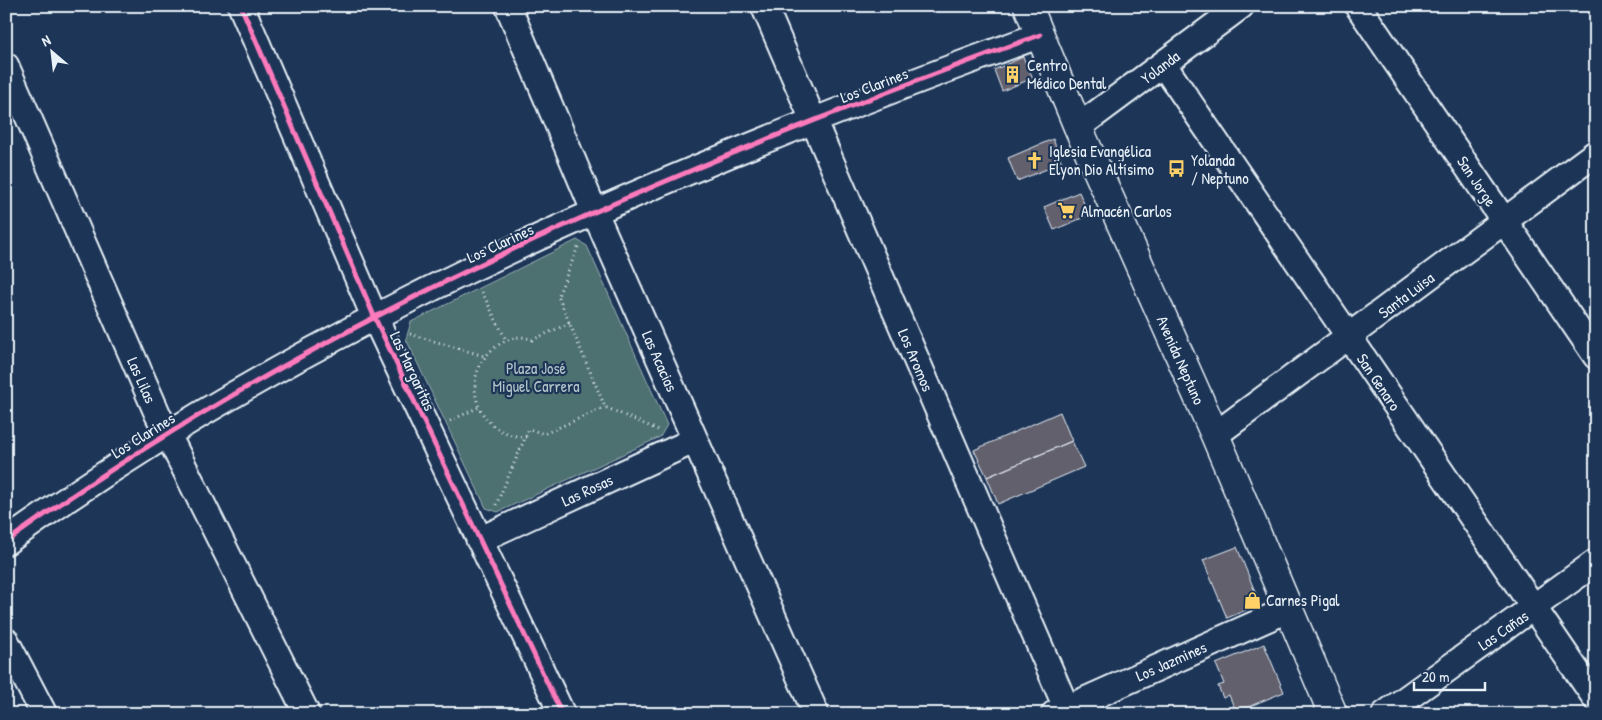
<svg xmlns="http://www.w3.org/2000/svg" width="1602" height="720" font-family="'Patrick Hand',sans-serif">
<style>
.green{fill:#4d7071;stroke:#9ab0b4}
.building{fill:#63606e;stroke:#e8f1f8}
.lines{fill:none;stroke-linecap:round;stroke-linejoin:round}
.street-casing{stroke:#e8f1f8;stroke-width:29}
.secondary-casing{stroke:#e8f1f8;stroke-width:31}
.path{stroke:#e8f1f8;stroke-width:3;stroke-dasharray:1 4;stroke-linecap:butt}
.street{stroke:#1d3557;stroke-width:25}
.secondary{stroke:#1d3557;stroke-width:28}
.cycleway-casing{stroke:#1d3557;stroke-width:8}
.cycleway{stroke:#fd7abc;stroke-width:5}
.labels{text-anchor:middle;stroke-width:4.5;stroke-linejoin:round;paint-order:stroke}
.poi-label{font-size:16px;fill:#e8f1f8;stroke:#1d3557;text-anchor:start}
.street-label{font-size:16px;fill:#e8f1f8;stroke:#1d3557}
.park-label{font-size:16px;fill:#b2c4c9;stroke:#1d3557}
</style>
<rect width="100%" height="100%" fill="#1d3557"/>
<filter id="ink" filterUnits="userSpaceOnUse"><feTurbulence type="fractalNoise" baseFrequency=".02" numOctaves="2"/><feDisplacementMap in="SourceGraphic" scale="10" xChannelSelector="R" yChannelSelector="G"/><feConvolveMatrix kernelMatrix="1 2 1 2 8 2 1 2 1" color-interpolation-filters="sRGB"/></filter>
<g filter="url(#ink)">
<path class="green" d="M577 240 587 246 667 425 660 437 498 512 486 508 406 339 411 322Z"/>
<path class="building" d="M1023 57 1033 78 1002 91 994 70Z
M1053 139 1062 163 1017 181 1008 158Z
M1079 192 1089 215 1054 230 1044 207Z
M1060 412 1072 441 987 477 974 450Z
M1072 441 1084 467 998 504 987 477Z
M1237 547 1260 604 1227 618 1203 560Z
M1264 644 1284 692 1236 712 1229 695 1223 698 1218 686 1224 684 1216 664Z"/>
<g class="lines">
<defs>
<path id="street" d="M241 6 374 316 562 714
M508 6 595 213 816 714
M764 6 1069 714
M1358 6 1596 356
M1163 64 1596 699
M6 66 158 415 307 714
M1078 127 1241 6
M1215 435 1596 153
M479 540 695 440
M6 542C318 316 680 166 1040 35
M6 641 44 714
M1054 714 1289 609
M1385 714 1596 562"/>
<path id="secondary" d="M1028 6 1078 127 1215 435 1333 714"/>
</defs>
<use href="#street" class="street-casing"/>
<use href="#secondary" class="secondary-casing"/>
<path class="path" d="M578 247 558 296 605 407 658 430
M482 292 506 340
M410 334 484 356
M450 421 479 407
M526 437C472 436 456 368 502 343 512 337 522 335 532 340L570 323
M496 505 529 429 544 434 605 407"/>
<use href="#street" class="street"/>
<use href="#secondary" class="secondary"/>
<defs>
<path id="cycleway" d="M241 6 374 316 562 714
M6 542C318 316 680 166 1040 35"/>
</defs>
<use href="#cycleway" class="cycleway-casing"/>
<use href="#cycleway" class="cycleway"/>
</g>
</g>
<defs>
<symbol id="building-bare" viewBox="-9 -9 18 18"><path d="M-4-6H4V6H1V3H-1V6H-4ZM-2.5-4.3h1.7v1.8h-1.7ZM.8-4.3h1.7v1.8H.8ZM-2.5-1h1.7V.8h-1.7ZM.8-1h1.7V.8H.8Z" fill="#ffd166" stroke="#1d3557" stroke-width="2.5" paint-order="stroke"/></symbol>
<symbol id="church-bare" viewBox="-9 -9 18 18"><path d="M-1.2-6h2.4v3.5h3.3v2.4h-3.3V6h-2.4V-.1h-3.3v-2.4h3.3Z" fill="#ffd166" stroke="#1d3557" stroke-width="2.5" paint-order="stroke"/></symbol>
<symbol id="bus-bare" viewBox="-9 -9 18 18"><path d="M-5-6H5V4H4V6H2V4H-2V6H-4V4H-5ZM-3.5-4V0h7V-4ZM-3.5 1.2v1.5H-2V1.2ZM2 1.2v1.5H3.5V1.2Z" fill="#ffd166" stroke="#1d3557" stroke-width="2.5" paint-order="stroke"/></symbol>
<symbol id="supermarket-bare" viewBox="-9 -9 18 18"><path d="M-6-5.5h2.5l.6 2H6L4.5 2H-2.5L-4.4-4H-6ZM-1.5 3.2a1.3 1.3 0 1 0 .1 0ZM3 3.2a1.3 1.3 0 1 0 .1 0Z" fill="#ffd166" stroke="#1d3557" stroke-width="2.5" paint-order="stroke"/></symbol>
<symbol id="shop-bare" viewBox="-9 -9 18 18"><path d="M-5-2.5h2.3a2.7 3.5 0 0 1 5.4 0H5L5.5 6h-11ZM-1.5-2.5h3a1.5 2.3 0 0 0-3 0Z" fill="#ffd166" stroke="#1d3557" stroke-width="2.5" paint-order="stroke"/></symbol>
</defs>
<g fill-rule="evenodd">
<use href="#building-bare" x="1000" y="62" width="25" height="25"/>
<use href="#church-bare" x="1022" y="148" width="25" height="25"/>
<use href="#bus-bare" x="1164" y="156" width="25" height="25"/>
<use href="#supermarket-bare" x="1054" y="198" width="25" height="25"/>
<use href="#shop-bare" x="1240" y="588" width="25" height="25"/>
</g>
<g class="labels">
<g class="poi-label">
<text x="1027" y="71">Centro<tspan x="1027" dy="18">Médico Dental</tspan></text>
<text x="1049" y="157">Iglesia Evangélica<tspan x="1049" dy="18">Elyon Dio Altísimo</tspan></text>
<text x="1191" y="166">Yolanda<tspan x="1191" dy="18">/ Neptuno</tspan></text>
<text x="1081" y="217">Almacén Carlos</text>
<text x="1266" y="606">Carnes Pigal</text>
</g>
<g class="street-label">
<text transform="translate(1160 67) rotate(-37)" y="6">Yolanda</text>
<text transform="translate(874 85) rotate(-21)" y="6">Los Clarines</text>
<text transform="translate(1477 181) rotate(56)" y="6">San Jorge</text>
<text transform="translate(500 243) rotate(-25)" y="6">Los Clarines</text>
<text transform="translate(1406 295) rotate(-37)" y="6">Santa Luisa</text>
<text transform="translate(916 360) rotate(67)" y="6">Los Aromos</text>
<text transform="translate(1181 360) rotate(66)" y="6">Avenida Neptuno</text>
<text transform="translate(660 361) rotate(66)" y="6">Las Acacias</text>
<text transform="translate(413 371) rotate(65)" y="6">Las Margaritas</text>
<text transform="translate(142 380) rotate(66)" y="6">Las Lilas</text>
<text transform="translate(1379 382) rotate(56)" y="6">San Genaro</text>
<text transform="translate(143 435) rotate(-32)" y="6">Los Clarines</text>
<text transform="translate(587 490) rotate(-25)" y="6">Las Rosas</text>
<text transform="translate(1503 630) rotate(-35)" y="6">Las Cañas</text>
<text transform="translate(1171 661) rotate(-24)" y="6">Los Jazmines</text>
</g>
<g class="park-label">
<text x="536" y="374">Plaza José<tspan x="536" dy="18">Miguel Carrera</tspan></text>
</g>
</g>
<rect width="1602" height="720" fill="none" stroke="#1d3557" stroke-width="25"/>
<rect x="12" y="12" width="1577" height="695" fill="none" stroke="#e8f1f8" stroke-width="2" filter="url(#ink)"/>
<g transform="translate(52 52) rotate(332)" stroke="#1d3557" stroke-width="4" paint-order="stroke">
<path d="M0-4L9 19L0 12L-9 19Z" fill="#e8f1f8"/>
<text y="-8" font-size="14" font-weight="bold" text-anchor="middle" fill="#e8f1f8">N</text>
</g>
<path d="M1414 682v8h71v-8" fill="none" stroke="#e8f1f8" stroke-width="2.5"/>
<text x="1422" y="682" font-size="15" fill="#e8f1f8" stroke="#1d3557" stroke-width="4" paint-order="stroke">20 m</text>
</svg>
